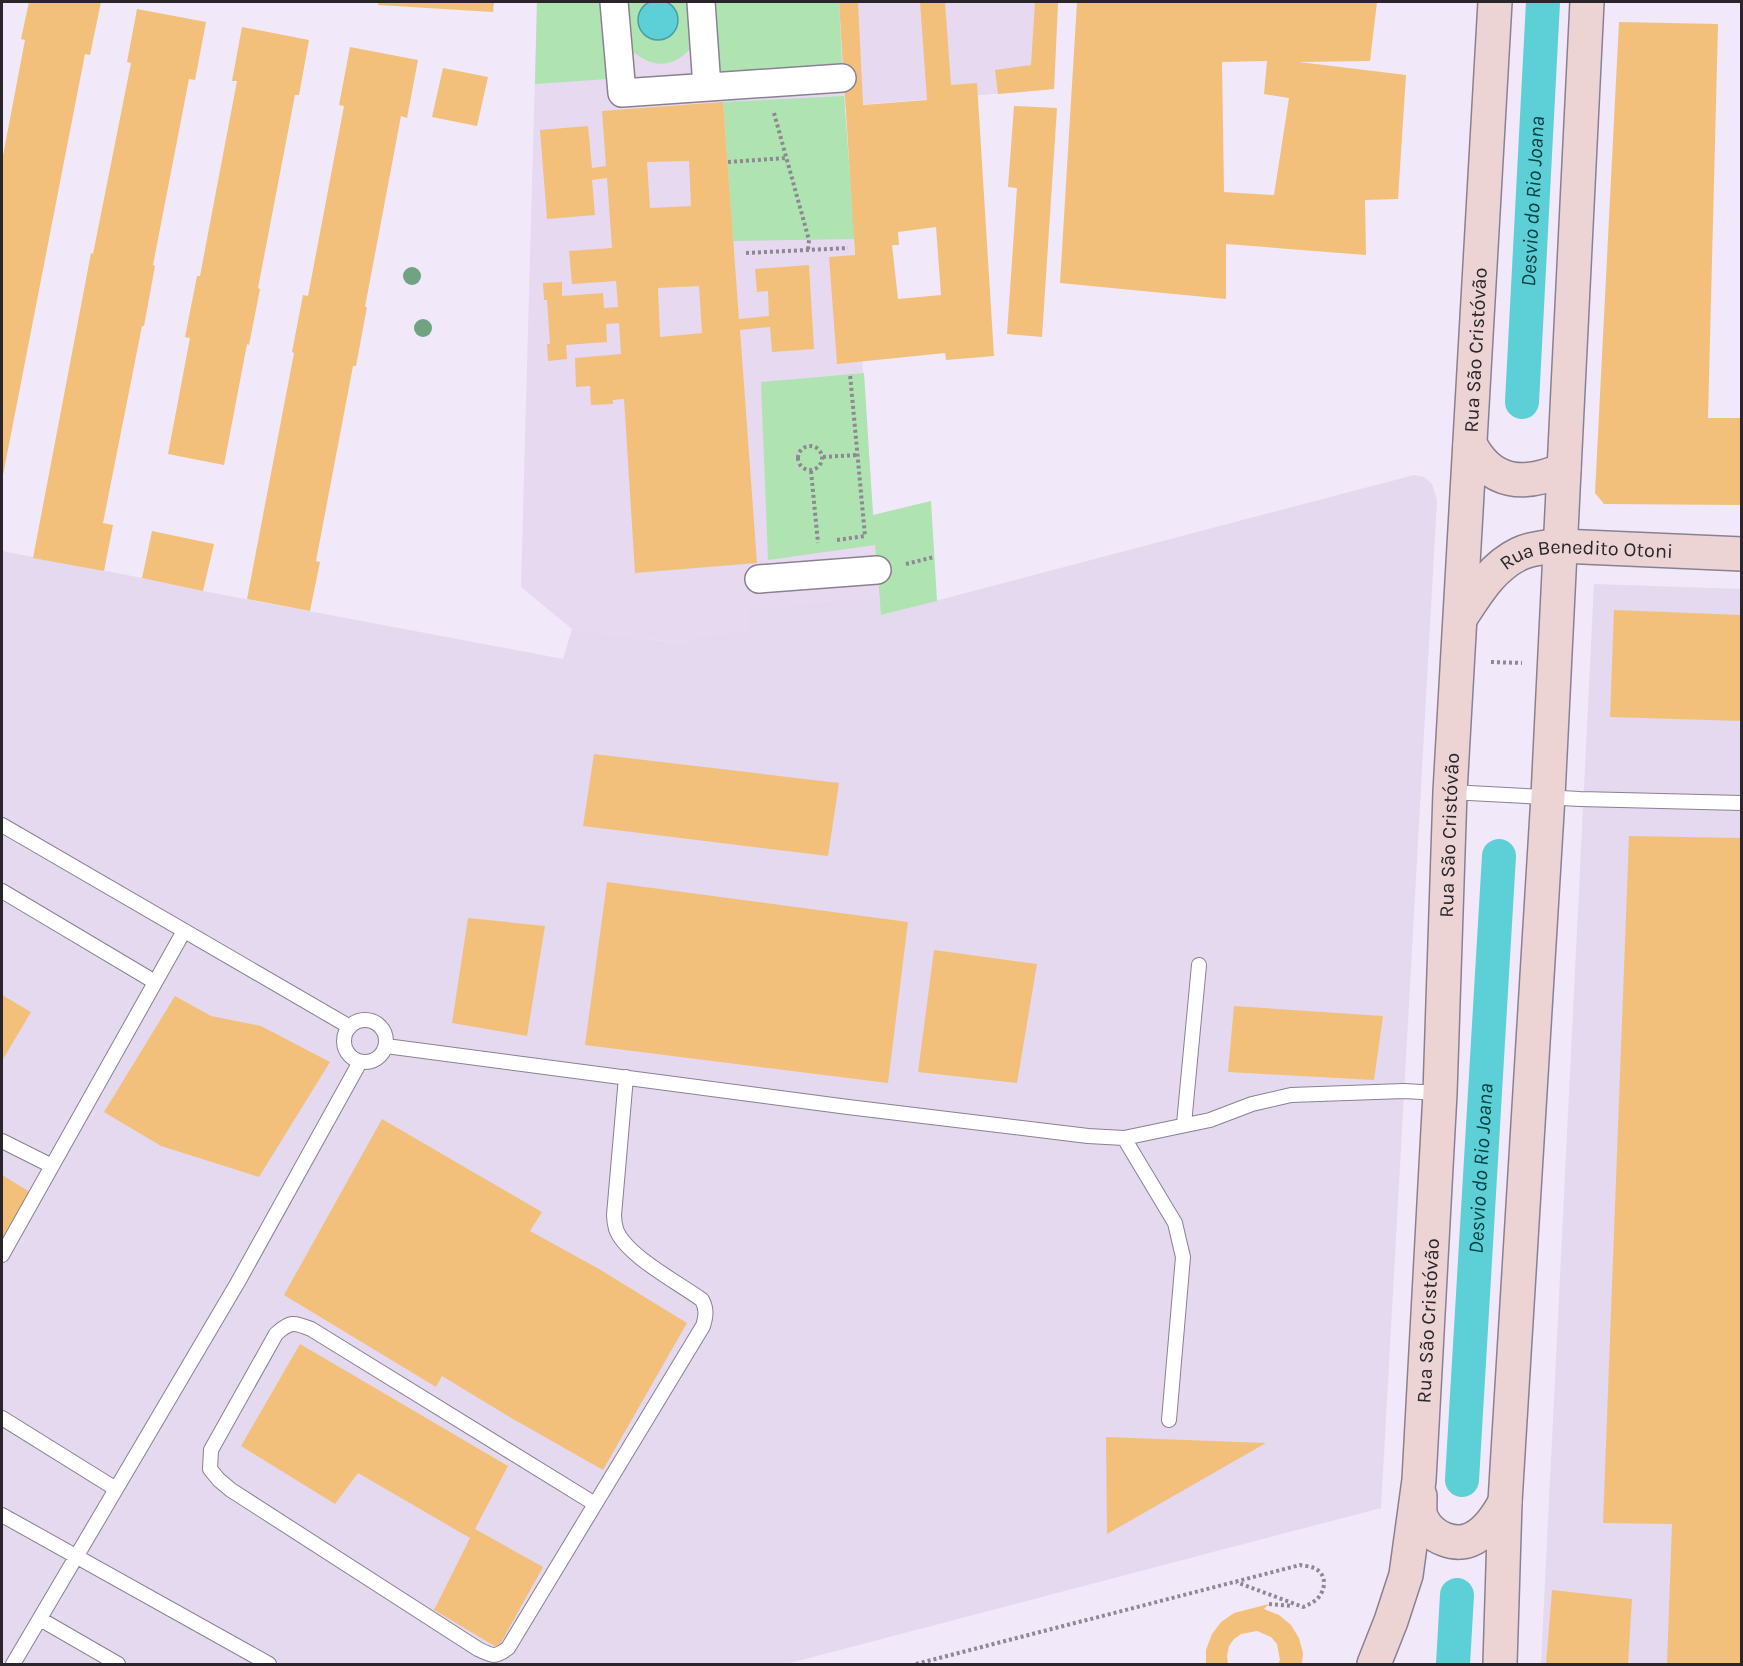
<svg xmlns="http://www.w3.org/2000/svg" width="1743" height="1666" font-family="Karla,sans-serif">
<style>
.industrial{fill:#e4d9ee}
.built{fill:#e6d9f0}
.green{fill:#afe3b2}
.water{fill:#5ccfd7;stroke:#4d9ca3;stroke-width:1.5}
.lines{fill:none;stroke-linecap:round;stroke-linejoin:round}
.canal{stroke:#5ccfd7;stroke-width:34}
.building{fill:#f2c07b;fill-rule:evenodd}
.lane-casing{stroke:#8a8190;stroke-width:16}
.street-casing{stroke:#8a8190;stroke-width:30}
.secondary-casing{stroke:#8a8190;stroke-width:36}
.path{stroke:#8e8893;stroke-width:4;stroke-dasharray:3 3;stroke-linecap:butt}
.lane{stroke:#fff;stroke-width:14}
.street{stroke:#fff;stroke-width:27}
.secondary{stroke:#ecd4d5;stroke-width:33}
.tree{fill:#71a282}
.labels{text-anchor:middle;stroke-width:4.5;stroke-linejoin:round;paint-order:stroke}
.street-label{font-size:20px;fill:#29252b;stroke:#fff}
.water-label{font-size:21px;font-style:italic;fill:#084043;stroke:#fff}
</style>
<rect width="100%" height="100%" fill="#f1e8f9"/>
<path class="industrial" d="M1414 475 1424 477 1432 484 1437 500 1381 1508 786 1664H2V551L142 578 203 591 563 659 572 629 686 644 689 637 749 629V608L879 596 882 615Z
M1594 584 1741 589V1664H1541Z"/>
<path class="built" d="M537 2H1058L1054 89 844 106 879 596 749 608V629L689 637 687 644 572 629 521 587Z"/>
<path class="green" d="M537 2H601L607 79 535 84Z
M623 2H693L691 48C672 69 653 68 632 51Z
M710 2H839L842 64 715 72Z
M844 96 855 239 733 241 723 102Z
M864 373 873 515 931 501 937 601 881 615 875 545 768 560 761 382Z"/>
<path class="water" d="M638 20a20 20 0 1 1 40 0a20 20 0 1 1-40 0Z"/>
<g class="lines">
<g class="canal">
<path id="s1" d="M1522 402 1543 2"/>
<path id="s2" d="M1462 1480 1499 856"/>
<path d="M1453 1664 1457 1595"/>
</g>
</g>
<path class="building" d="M29 2H101L90 55 85 54 3 475 2 161 25 40 21 39Z
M379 2H494L493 12 378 5Z
M839 2H858L863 105 927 100 920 2H945L951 85 977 83 994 356 946 360 945 353 837 364 829 257 855 255ZM936 227 941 295 898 299 892 245H899L898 232Z
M1035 2H1058L1054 89 998 94 995 70 1031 65Z
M1077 2H1377L1370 61 1299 62 1406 75 1398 199 1365 200 1366 255 1226 244V299L1060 283ZM1267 61 1264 94 1289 98 1274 195 1224 192 1222 62Z
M137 9 206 22 195 80 189 79 153 265 155 266 144 326H142L103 523 113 525 104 571 33 558 91 253 93 254 131 63 127 62Z
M1619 22 1718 24 1708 418H1742V505L1604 504 1595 493Z
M242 27 309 40 299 95H295L258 288 260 289 249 345 247 344 224 465 168 454 190 338 185 337 197 276H200L237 81H232Z
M350 47 418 60 407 118 401 116 365 307H367L356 366H353L316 561 320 562 310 611 247 599 294 353 292 352 303 295 308 296 344 106 339 105Z
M443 68 488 77 477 126 432 117Z
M723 102 739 319 769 316 768 291 757 292 755 269 809 265 814 349 772 352 770 327 740 330 757 563 635 573 624 399 613 400V404L591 405 590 386 576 387 575 358 621 354 619 323 606 324 607 342 566 345 567 359 548 361 547 344H550L547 300H544L543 283 562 282V296L603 293 604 308 618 307 616 281 572 284 569 251 612 248 607 178 592 180 595 215 547 219 540 130 588 126 592 168 606 166 602 111ZM689 161 691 206 650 208 647 162ZM699 286 702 333 660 337 658 288Z
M1014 106 1057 108 1042 337 1007 334 1017 188 1008 187Z
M152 531 214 544 203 591 142 578Z
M1614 610 1742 615V721L1610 717Z
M594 754 839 783 828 856 583 826Z
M1629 836 1742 838V1664H1667L1672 1524 1603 1523Z
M607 882 908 922 888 1083 585 1045Z
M468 918 545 926 527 1036 452 1023Z
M934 950 1037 964 1017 1083 918 1072Z
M2 995 31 1012 2 1061Z
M175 996 211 1016 261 1026 330 1062 259 1177 161 1146 104 1112Z
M1234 1006 1383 1016 1374 1080 1228 1072Z
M382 1119 542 1212 530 1231 599 1269 687 1323 603 1470 513 1419 442 1376 436 1387 284 1295Z
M2 1175 30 1192 2 1240Z
M300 1344 508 1466 475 1529 543 1567 498 1648 434 1610 470 1538 358 1473 335 1504 241 1446Z
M1106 1437 1266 1443 1107 1534Z
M1552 1590 1632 1599 1628 1664H1546Z
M1269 1604 1264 1609 1279 1615 1291 1625 1299 1638 1303 1653 1302 1664H1278L1280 1660 1277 1644 1271 1637 1257 1631 1241 1634 1234 1639 1229 1646 1227 1656 1228 1664H1206V1650L1212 1634 1221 1622 1234 1613Z"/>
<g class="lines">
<defs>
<path id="lane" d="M1450 792 1580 799 1742 803
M2 825 350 1027
M2 891 155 982
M344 1041a21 21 0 1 1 42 0a21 21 0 1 1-42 0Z
M386 1046 848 1107 1088 1136 1124 1138 1210 1120 1252 1104 1291 1095 1404 1091 1440 1093
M1184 1124 1199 965
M1124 1138 1175 1223 1183 1257 1169 1420
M2 1141 52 1166
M2 1255 184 931
M2 1418 116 1489
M595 1504 311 1329C294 1322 290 1321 276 1334L211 1450 210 1469 219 1480 231 1490 478 1649C492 1656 495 1658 508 1648L703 1326C706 1316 707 1309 702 1300 679 1283 625 1255 616 1229 615 1225 614 1220 614 1215L626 1077
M2 1515 269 1664
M40 1619 118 1664
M13 1664 238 1282 360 1062"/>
<path id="street" d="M614 2 622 93 842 78
M701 2 707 87
M759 579 877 570"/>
<g id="secondary">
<path d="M1470 444C1491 485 1525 487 1564 469"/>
<path id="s3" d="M1461 617C1477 593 1492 567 1519 554 1531 548 1547 547 1561 546L1742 554"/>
<path d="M1420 1496C1420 1503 1419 1513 1422 1519 1431 1538 1456 1548 1474 1538 1487 1531 1498 1515 1505 1502"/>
<path id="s4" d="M1374 1664 1391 1621 1406 1575 1419 1480 1440 1093 1450 792 1495 2"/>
<path d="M1500 1664 1505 1502 1548 796 1587 2"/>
</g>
</defs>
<use href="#lane" class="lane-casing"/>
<use href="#street" class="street-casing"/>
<use href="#secondary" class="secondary-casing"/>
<path class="path" d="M774 113 809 240 808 250
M728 162 786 158
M746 253 848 248
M798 458a12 12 0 1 1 24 0a12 12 0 1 1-24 0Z
M823 457 857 455
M811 471 818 543
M837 540 865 536 850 374
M906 564 934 557
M1491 662 1522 663
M1269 1604 1293 1606
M916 1664 1300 1565C1304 1566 1310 1566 1314 1568 1328 1574 1326 1591 1316 1600 1312 1603 1308 1605 1303 1607L1236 1582"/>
<use href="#lane" class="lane"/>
<use href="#street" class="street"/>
<use href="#secondary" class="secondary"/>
</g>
<g class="tree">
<circle cx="412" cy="276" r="9"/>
<circle cx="423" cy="328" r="9"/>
</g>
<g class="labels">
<g class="street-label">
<text dy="7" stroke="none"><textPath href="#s4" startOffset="1322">Rua São Cristóvão</textPath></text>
<text dy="7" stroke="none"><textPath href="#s3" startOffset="154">Rua Benedito Otoni</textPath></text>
<text dy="7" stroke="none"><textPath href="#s4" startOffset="836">Rua São Cristóvão</textPath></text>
<text dy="7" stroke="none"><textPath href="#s4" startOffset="350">Rua São Cristóvão</textPath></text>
</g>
<g class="water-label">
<text dy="7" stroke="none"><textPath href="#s1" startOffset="201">Desvio do Rio Joana</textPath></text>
<text dy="7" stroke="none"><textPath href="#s2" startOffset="312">Desvio do Rio Joana</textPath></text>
</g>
</g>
<rect width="1743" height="1666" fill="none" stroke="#29252b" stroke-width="6"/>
</svg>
